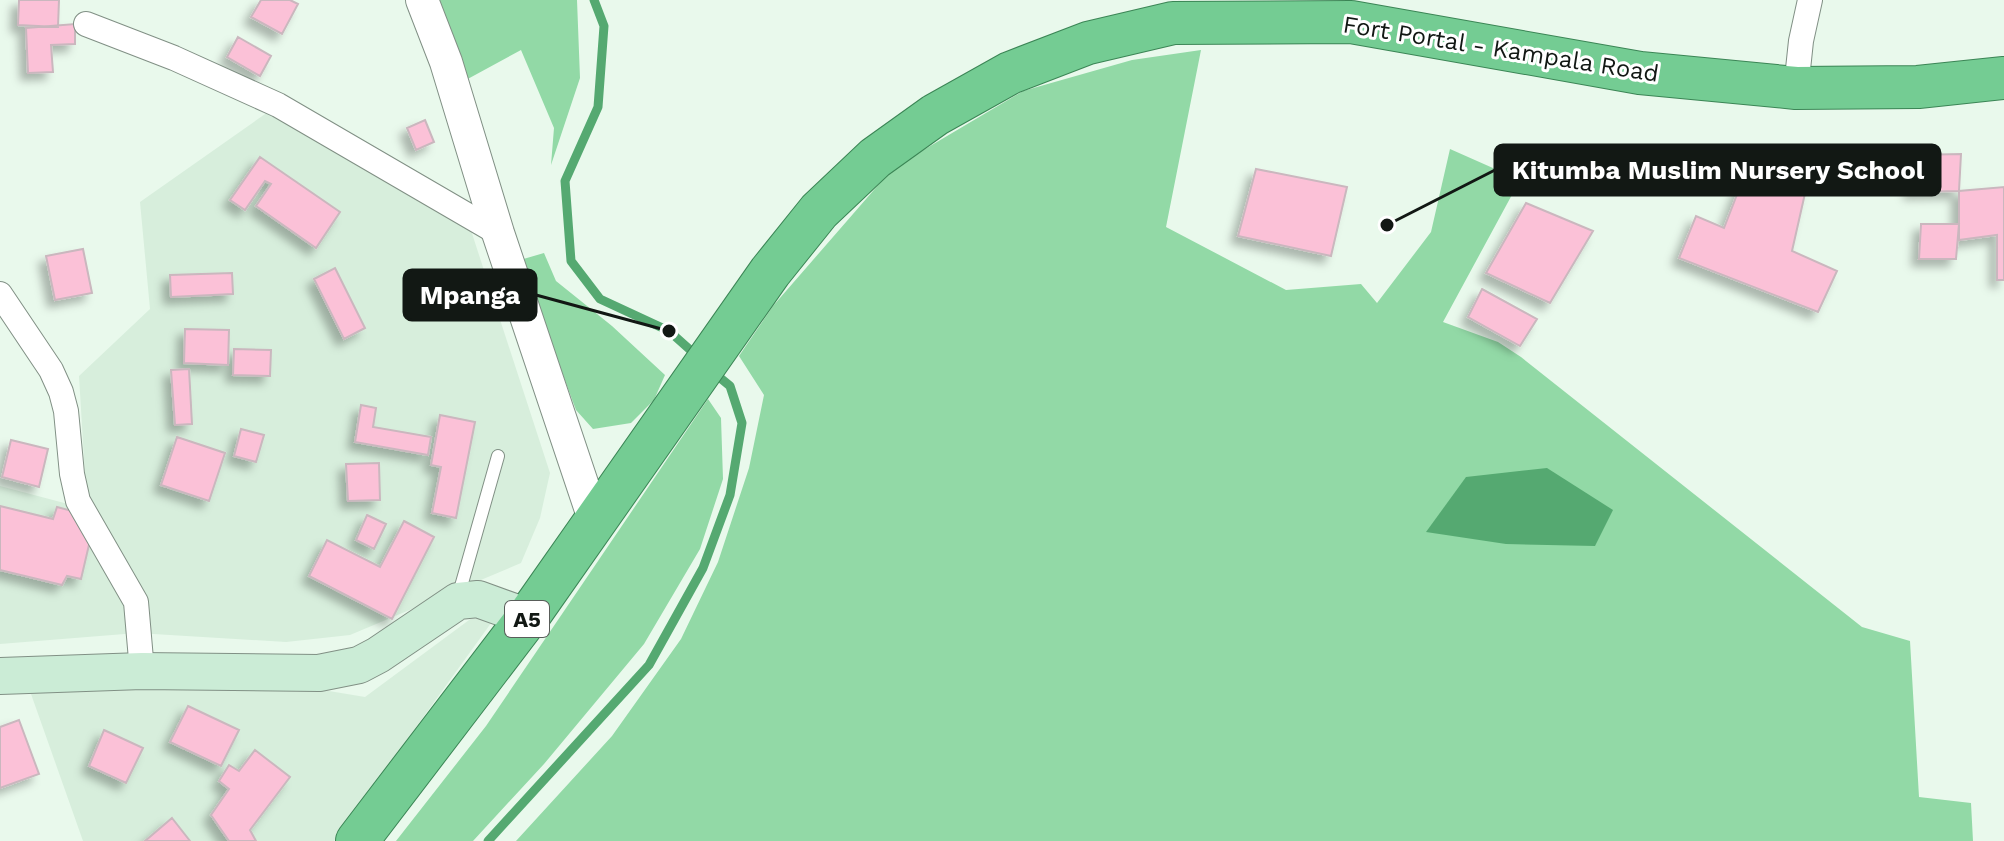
<svg xmlns="http://www.w3.org/2000/svg" width="2004" height="841" font-family="'Work Sans',sans-serif">
<style>
.built{fill:#d7eedc}
.green{fill:#92d9a6}
.water{fill:#55a971}
.lines{fill:none;stroke-linecap:round;stroke-linejoin:round}
.stream{stroke:#55a971;stroke-width:9}
.building{fill:#fbc1d7;stroke:#cab7be;stroke-width:2;filter:url(#shadow)}
.service-casing{stroke:#819085;stroke-width:14}
.minor-casing{stroke:#819085;stroke-width:26}
.tertiary-casing{stroke:#819085;stroke-width:34}
.secondary-casing{stroke:#819085;stroke-width:38}
.trunk-casing{stroke:#3b8555;stroke-width:44}
.service{stroke:#fff;stroke-width:12}
.minor{stroke:#fff;stroke-width:24}
.tertiary{stroke:#fff;stroke-width:32}
.secondary{stroke:#cbecd6;stroke-width:36}
.trunk{stroke:#74cc93;stroke-width:42}
.labels{text-anchor:middle;stroke-width:6;stroke-linejoin:round;paint-order:stroke}
.shield{fill:#fff;stroke:#595d5a;stroke-width:2}
.shield-label{font-size:22px;font-weight:bold;fill:#121814}
.street-label{font-size:24px;fill:#121814;stroke:#fff}
.leader{fill:none;stroke:#121814;stroke-width:3}
.callout-dot{fill:#121814;stroke:#fff;stroke-width:3}
.callout{fill:#121814;stroke:#121814;stroke-width:3}
.callout-label{font-size:26px;text-anchor:middle;font-weight:bold;fill:#fff}
</style>
<defs>
<filter id="shadow"><feDropShadow dx="-7" dy="7" stdDeviation="4" flood-color="#0004"/></filter>
</defs>
<rect width="100%" height="100%" fill="#e9f9ec"/>
<path class="built" d="M278 105 466 215 550 473 540 518 521 563 350 635 286 642 137 633 0 644V486L87 509 79 376 150 309 140 202Z
M488 606 499 612 334 841H83L25 677 299 686 365 697Z"/>
<path class="green" d="M438 0H577L580 78 551 165 554 128 521 50 464 81Z
M1201 50 1166 227 1286 290 1361 284 1377 303 1431 232 1450 149 1520 180 1443 322 1498 342 1521 357 1862 627 1910 641 1919 797 1971 803 1973 841H516L612 736 681 639 718 562 749 468 764 395 739 356 773 306 893 168 1023 91 1132 60Z
M544 253 556 281 612 326 665 375 654 400 631 423 593 429 576 410 520 260Z
M708 399 721 418 723 479 700 549 644 644 544 764 473 841H396L486 726Z"/>
<path class="water" d="M1547 468 1613 510 1595 546 1506 544 1426 532 1466 477Z"/>
<g class="lines">
<path class="stream" d="M594 0 604 26 598 107 565 181 571 261 600 299 669 331 697 356
M488 841 649 665 703 568 730 495 742 423 730 386 713 372"/>
</g>
<path class="building" d="M19 0H59L58 27 18 25Z
M261 0H290L298 4 282 34 251 17Z
M75 24V44L51 45 53 72 28 73 26 28Z
M238 37 271 56 260 76 227 57Z
M425 120 434 142 416 150 407 128Z
M1961 154 1959 191 1911 192 1913 155Z
M260 157 340 212 316 248 256 206 271 184 265 181 245 210 230 200Z
M1256 169 1347 187 1331 256 1238 236Z
M1745 174 1806 189 1792 251 1837 271 1818 312 1679 258 1696 216 1724 228Z
M2004 187V280H1997V235L1959 240V191Z
M1526 203 1593 231 1550 303 1486 273Z
M1921 224H1959L1956 259H1919Z
M83 249 92 293 55 300 46 256Z
M335 268 365 328 344 339 314 279Z
M232 273 233 294 171 297 170 275Z
M1482 289 1537 319 1520 346 1468 317Z
M185 329 229 330 228 365 184 363Z
M234 349 271 350 270 376 233 375Z
M189 369 192 424 175 425 171 370Z
M361 405 376 408 373 427 431 437 428 455 355 442Z
M440 415 475 422 456 518 432 513 441 467 431 465Z
M241 429 264 435 256 462 234 456Z
M177 437 225 453 209 501 161 485Z
M11 440 48 449 39 487 2 477Z
M379 463 380 500 348 501 346 464Z
M0 506 53 519 57 507 80 513 92 532 81 579 67 576 62 585 0 570Z
M367 515 386 524 374 549 356 540Z
M404 521 434 537 392 619 309 576 327 540 380 567Z
M188 706 239 730 221 766 170 742Z
M19 720 39 774 0 788V727Z
M104 730 143 748 126 783 89 766Z
M255 750 290 777 250 830 256 841H229L211 815 229 789 219 781 229 765 239 771Z
M172 818 190 841H145Z"/>
<g class="lines">
<defs>
<path id="service" d="M458 597 498 456"/>
<path id="minor" d="M86 24 174 58 278 105 498 233
M1796 88 1801 41 1810 0
M0 294 51 370 61 392 66 411 72 474 78 501 136 602 142 671"/>
<path id="tertiary" d="M422 0 446 62 498 233 595 522"/>
<path id="secondary" d="M0 676 142 671 319 673 359 665 378 655 458 601 478 599 528 617"/>
<path id="trunk" d="M357 841 528 617 770 272 819 211 875 158 935 115 1010 73 1088 43 1173 23 1351 22 1640 73 1796 88 1918 87 2004 78"/>
</defs>
<use href="#service" class="service-casing"/>
<use href="#minor" class="minor-casing"/>
<use href="#tertiary" class="tertiary-casing"/>
<use href="#secondary" class="secondary-casing"/>
<use href="#trunk" class="trunk-casing"/>
<use href="#service" class="service"/>
<use href="#minor" class="minor"/>
<use href="#tertiary" class="tertiary"/>
<use href="#secondary" class="secondary"/>
<use href="#trunk" class="trunk"/>
</g>
<g class="labels">
<rect class="shield" x="505" y="601" width="44" height="36" rx="6"/>
<g class="shield-label">
<text x="527" y="627">A5</text>
</g>
<g class="street-label">
<text transform="translate(1501 49) rotate(9)" y="8">Fort Portal - Kampala Road</text>
</g>
</g>
<path class="leader" d="M1387 225L1495 170M669 331L536 295"/>
<g class="callout-dot">
<circle cx="1387" cy="225" r="8"/>
<circle cx="669" cy="331" r="8"/>
</g>
<g class="callout">
<rect x="1495" y="145" width="445" height="50" rx="8"/>
<rect x="404" y="270" width="132" height="50" rx="8"/>
</g>
<g class="callout-label">
<text x="1718" y="179">Kitumba Muslim Nursery School</text>
<text x="470" y="304">Mpanga</text>
</g>
</svg>
